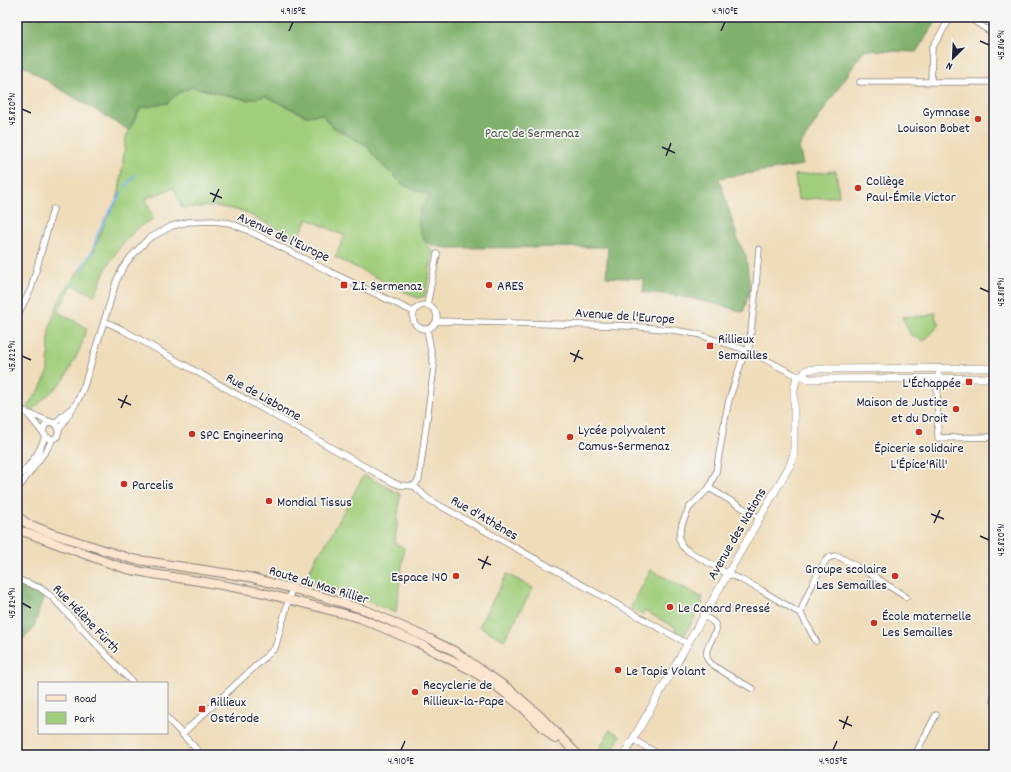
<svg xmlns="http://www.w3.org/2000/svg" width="1011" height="772" font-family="Dekko,sans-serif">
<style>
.green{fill:#a1ce7c;stroke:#62785c}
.forest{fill:#80b16c;stroke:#516a54}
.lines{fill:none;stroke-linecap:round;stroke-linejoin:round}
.stream{stroke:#79b5eb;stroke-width:2}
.minor-casing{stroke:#887f7a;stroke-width:7}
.tertiary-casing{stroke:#887f7a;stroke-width:8}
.secondary-casing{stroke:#887f7a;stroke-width:10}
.minor{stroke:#fff;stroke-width:5.5}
.tertiary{stroke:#fff;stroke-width:7}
.secondary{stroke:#fbe5cf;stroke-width:8}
.ticks{fill:none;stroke:#22223b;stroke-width:1.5}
.poi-dot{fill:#c8321e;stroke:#f6f6f2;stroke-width:1.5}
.labels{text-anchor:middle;stroke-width:3.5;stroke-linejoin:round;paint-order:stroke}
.poi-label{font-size:14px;fill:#22223b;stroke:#f6f6f2;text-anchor:start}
.park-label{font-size:14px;fill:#48564e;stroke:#f6f6f2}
.street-label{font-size:14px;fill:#22223b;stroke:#f6f6f2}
.neatline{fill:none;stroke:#22223b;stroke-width:1.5}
.ticks-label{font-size:10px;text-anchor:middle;fill:#22223b}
</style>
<rect width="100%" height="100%" fill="#f6f6f2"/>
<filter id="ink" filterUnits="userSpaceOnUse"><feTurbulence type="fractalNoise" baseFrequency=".025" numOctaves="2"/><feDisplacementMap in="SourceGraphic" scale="8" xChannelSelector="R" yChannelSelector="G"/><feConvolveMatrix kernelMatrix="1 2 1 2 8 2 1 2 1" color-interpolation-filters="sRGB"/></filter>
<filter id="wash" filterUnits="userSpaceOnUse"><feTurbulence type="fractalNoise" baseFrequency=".012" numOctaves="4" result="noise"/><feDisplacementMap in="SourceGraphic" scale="16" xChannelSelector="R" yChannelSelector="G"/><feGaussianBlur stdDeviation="0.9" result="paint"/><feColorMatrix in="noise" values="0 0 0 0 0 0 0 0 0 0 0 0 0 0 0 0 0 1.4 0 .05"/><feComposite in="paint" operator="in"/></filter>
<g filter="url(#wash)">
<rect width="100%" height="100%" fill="#efdcb9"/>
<path class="green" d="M193 87 247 100 265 96 306 116 322 114 331 126 366 145 380 163 405 186 431 195 421 208 422 236 433 253 425 296 418 298 335 257 345 236 308 219 297 239 242 211 215 206 182 208 174 188 146 198 153 219C130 229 115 252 104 273 100 281 100 288 94 295L72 285 58 312 87 328 79 351 64 380 32 410 27 406 40 389 48 372 49 330 56 308 63 293 94 250 106 219 115 205 119 193 126 137 140 108 167 103 180 92Z
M836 171 839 196 798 200 795 175Z
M933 313H936L935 317 940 325 924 341 911 335 902 317 927 316Z
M364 475 400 494 395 543 404 548 396 613 342 591 305 581 318 553 324 547Z
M651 570 703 598 701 601 703 602 684 636 675 631 676 628 645 611 642 615 630 608Z
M507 574 533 588 504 640 479 626Z
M610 730 620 736 610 755H600L597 754Z"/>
<path class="forest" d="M17 17H939L916 52 864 50 799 147 803 165 719 178 739 243 746 256 750 289 743 312C707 301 681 295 643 292L644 279 606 277 608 247 448 248C443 247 436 247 432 245 419 239 416 220 421 208 423 204 428 199 430 195L405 186 380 163 366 145 331 126 322 114 307 116 265 96 247 100 193 87 180 92 167 103 140 108 129 130 50 83 17 61Z
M17 582 45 591 33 630 17 644Z"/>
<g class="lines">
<path class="stream" d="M125 187 135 175
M83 271 82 267 92 252 99 231 107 216 122 192"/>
</g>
</g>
<g filter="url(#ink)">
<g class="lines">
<defs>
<path id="minor" d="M951 17 932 48 931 82H994
M968 17 994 34
M860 82H931
M759 249 755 297 749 347 744 354 729 400 725 419 716 472 709 488 689 508 682 524 679 538 682 546 688 551 728 574 740 579 761 590 801 614 816 641
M413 317a12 12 0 1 1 24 0a12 12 0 1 1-24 0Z
M427 305 437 254
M17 316 31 289 53 209
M104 321 121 329 392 482 399 485 414 486
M437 321 631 326 673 330 697 334 737 347 755 354 797 376
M427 329 434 367 419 479 414 486 428 499 688 644
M939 368 937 385 938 438 994 437
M17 406 25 412 51 422
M26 412 43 433
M55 423 69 410
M59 430 57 425 51 422 45 425 43 431C45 438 51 441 57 437L59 430 78 400 84 386 110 302 116 282 122 269 130 258 148 239 172 226 188 222 213 221 230 223 249 231 328 271 414 312
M17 479C29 466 40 453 45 436
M709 488 760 518
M17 490 47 449 53 439
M17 579 40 588 52 597 133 683
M801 614C801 605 820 568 826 560 829 557 834 556 838 556L872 575 906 597
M704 616C707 618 712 620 714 623 723 631 701 646 708 660 712 667 744 684 753 689
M993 700H994
M167 718 202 755
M182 734 275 648 292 588
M634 740 660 755
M915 755 936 715"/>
<path id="tertiary" d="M803 376 806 370 816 369 994 368
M624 755 790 465 794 453V389L797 376H803L808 379 994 378"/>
<path id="secondary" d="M17 516 28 524 51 533 132 559 249 577 324 597 368 611 432 640 456 652 487 674 509 689 539 715 578 755
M17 531 25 532 106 562 127 569 153 574 205 582 260 592 360 618 416 642 471 670 495 685 523 708 555 739"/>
</defs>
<use href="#minor" class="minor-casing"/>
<use href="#tertiary" class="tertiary-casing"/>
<use href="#secondary" class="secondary-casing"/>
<use href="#minor" class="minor"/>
<use href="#tertiary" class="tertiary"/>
<use href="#secondary" class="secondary"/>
</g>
</g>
<path class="ticks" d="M289 31 293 22M721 31 725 22M980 41 989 45M22 109 31 113M662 147 675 153M666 156 671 143M210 193 222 198M213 202 219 189M980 288 989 292M570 353 583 359M22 356 31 360M574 362 579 350M118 399 131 405M121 408 127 395M931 514 944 519M934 523 940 510M980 536 989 540M478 559 491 565M482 569 488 556M22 603 31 608M839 720 852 726M843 729 848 716M401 750 405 741M833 750 837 741"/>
<g class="poi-dot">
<circle cx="978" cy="119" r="4"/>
<circle cx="858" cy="188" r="4"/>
<rect x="340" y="281" width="8" height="8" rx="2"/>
<circle cx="489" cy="285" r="4"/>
<rect x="706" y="342" width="8" height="8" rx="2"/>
<rect x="965" y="378" width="8" height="8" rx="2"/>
<circle cx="956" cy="409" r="4"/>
<circle cx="919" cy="432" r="4"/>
<circle cx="192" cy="434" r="4"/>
<circle cx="570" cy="437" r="4"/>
<circle cx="124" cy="484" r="4"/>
<circle cx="269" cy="501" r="4"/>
<circle cx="456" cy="576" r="4"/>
<circle cx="895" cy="576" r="4"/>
<circle cx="670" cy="607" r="4"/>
<circle cx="874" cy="623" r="4"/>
<circle cx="618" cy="670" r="4"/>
<circle cx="415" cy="692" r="4"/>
<rect x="198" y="705" width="8" height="8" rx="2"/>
</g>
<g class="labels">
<g class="poi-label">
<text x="970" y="116" text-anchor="end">Gymnase<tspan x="970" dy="16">Louison Bobet</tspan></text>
<text x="866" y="185">Collège<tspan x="866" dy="16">Paul-Émile Victor</tspan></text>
<text x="352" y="290">Z.I. Sermenaz</text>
<text x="497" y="290">ARES</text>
<text x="718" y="343">Rillieux<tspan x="718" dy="16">Semailles</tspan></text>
<text x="961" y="387" text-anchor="end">L'Échappée</text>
<text x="948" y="406" text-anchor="end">Maison de Justice<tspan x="948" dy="16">et du Droit</tspan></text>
<text x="578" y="434">Lycée polyvalent<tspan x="578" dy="16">Camus-Sermenaz</tspan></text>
<text x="200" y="439">SPC Engineering</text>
<text x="919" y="452" text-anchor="middle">Épicerie solidaire<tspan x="919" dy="16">L'Épice'Rill'</tspan></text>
<text x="132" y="489">Parcelis</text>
<text x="277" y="506">Mondial Tissus</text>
<text x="887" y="573" text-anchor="end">Groupe scolaire<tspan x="887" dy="16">Les Semailles</tspan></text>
<text x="448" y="581" text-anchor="end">Espace 140</text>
<text x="678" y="612">Le Canard Pressé</text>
<text x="882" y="620">École maternelle<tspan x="882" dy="16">Les Semailles</tspan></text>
<text x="626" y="675">Le Tapis Volant</text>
<text x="423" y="689">Recyclerie de<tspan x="423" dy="16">Rillieux-la-Pape</tspan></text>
<text x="210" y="706">Rillieux<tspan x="210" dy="16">Ostérode</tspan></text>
</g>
<g class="park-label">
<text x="532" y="137">Parc de Sermenaz</text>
</g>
<g class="street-label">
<text transform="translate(284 236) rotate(25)" y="5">Avenue de l'Europe</text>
<text transform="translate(625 315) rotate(4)" y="5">Avenue de l'Europe</text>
<text transform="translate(264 396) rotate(29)" y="5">Rue de Lisbonne</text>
<text transform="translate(485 517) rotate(30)" y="5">Rue d'Athènes</text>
<text transform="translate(736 533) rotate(-60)" y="5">Avenue des Nations</text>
<text transform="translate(319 584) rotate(17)" y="5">Route du Mas Rillier</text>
<text transform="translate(87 618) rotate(46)" y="5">Rue Hélène Fürth</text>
</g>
</g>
<rect width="1011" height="772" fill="none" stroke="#f6f6f2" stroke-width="44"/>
<rect x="38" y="682" width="130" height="52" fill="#f6f6f2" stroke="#a1a1a9"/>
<rect x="46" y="695" width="20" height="6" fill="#fbe5cf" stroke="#a1a1a9"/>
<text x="74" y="702" font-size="12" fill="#22223b">Road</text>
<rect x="46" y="712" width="20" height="12" fill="#a1ce7c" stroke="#a1a1a9"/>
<text x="74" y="722" font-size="12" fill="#22223b">Park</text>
<g transform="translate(953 58) rotate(204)" stroke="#f6f6f2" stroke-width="3" paint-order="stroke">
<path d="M0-3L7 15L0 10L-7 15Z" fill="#22223b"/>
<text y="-6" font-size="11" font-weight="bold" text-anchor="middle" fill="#22223b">N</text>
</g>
<rect x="22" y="22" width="967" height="728" class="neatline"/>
<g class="ticks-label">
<text x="293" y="14">4.915°E</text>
<text x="725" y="14">4.910°E</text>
<text transform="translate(1000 45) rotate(-90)" y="4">45.816°N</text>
<text transform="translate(11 109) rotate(-90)" y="4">45.820°N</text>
<text transform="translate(1000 292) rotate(-90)" y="4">45.818°N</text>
<text transform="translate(11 356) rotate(-90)" y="4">45.822°N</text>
<text transform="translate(1000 540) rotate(-90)" y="4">45.820°N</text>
<text transform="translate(11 603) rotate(-90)" y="4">45.824°N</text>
<text x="401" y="764">4.910°E</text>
<text x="833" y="764">4.905°E</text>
</g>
</svg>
